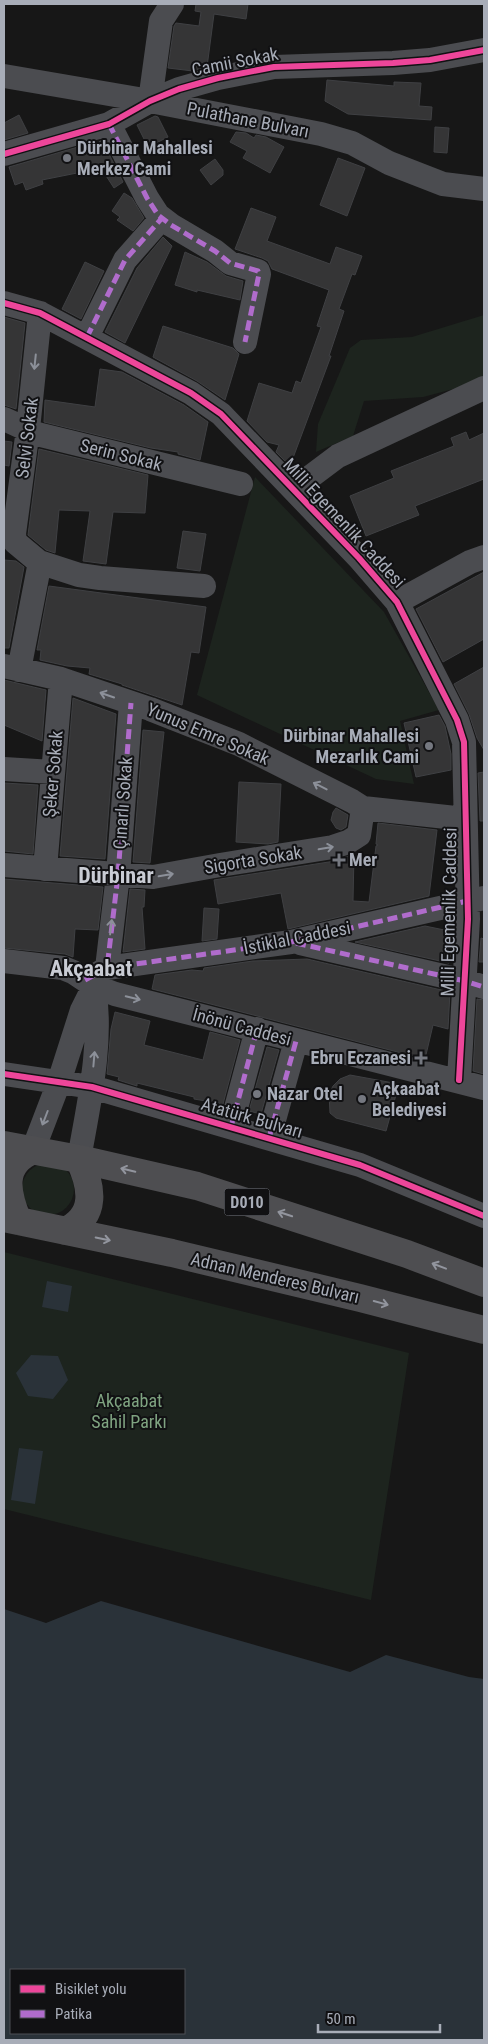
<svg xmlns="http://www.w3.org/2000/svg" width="488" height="2044" font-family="'Roboto Condensed',sans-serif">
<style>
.green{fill:#1d241e}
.water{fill:#2a3239;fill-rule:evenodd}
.building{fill:#353536;stroke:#3f4043}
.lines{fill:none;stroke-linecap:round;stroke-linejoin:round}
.minor{stroke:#4b4c50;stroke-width:24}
.highway{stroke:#4e4e51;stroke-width:28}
.quiet{stroke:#b06ccc;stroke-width:5;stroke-dasharray:10 5;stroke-linecap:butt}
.cycleway-casing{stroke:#111113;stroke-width:9}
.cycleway{stroke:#ed469a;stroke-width:6}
.oneway{stroke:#8c9099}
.oneway2{stroke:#92959e}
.poi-dot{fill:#757880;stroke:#111113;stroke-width:2}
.labels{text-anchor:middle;stroke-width:4;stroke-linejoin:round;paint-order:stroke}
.shield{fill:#111113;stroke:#7b7e86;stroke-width:1}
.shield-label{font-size:16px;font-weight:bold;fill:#a8adb8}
.street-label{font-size:18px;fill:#a8adb8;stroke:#111113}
.poi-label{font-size:18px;font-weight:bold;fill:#a8adb8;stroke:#111113;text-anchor:start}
.park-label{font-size:18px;fill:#7fa381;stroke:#111113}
.district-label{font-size:22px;font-weight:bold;fill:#c9ccd4;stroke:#111113}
</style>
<rect width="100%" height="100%" fill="#171717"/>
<path class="green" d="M484 315V381L423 397 364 401 353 436 316 452 318 424 350 348 361 340 412 337Z
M255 477 384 612 439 710 400 721 414 784 376 779 197 695Z
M22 1189a26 26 0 1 1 52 0a26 26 0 1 1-52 0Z
M4 1252 409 1353 371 1600 4 1509Z"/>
<path class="water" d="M47 1281 72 1286 68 1312 42 1307Z
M31 1355 58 1356 68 1380 53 1399 28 1396 16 1373Z
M19 1448 43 1451 35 1504 11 1500Z
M101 1601 350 1672 386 1655 469 1677 484 1679V2040H4V1609L46 1623ZM11 1970H184V2033H11Z"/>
<path class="building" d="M196 4H248L246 19 214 14 207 67 193 71 168 68 174 26 176 23 199 26 201 12 195 11Z
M327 80 394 86V82L421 83 419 106 432 107 431 120 348 114 325 101Z
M19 115 28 133 4 140V123Z
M155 116 158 117 168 137 148 147 137 125Z
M435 127 449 128 447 153 434 152Z
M236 132 246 133 254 138 256 135 266 137 284 147 270 173 243 158 247 151 230 142Z
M102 140 123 182 114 188 99 165 92 170 42 180 43 184 26 190 23 182 15 185 9 167 78 147 80 155Z
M338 158 365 168 347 216 320 205Z
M215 159 223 170V175L211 185 200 170Z
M124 193 132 198 144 218 133 231 117 220 120 217 112 211Z
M251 208 276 217 267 241 330 264 336 247 362 256 355 275 352 274 339 309 344 311 329 356H331L290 466 276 452 279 445 267 442 247 421 259 383 292 393 296 381 301 383 321 327 317 326 329 290 272 269 268 261 262 258 235 249Z
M163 237 172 246 125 343 105 332 137 268Z
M185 252 207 262 226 276 243 281 240 300 197 290V292L175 285Z
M85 262 104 271 81 319 62 309Z
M4 317 25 323 16 409 4 405Z
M163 326 233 348 239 354 225 400 197 381 153 357Z
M100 369 122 372 184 405 208 422 200 460 178 454V452L151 448 44 422 45 400 95 407Z
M466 432 469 440 484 433V479L415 506 419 515 366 536 350 496 394 478 391 471 454 446 451 438Z
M4 441 12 442 9 466 4 465Z
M39 449 148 475 145 513 113 512 106 564 83 561 90 511 59 510 55 553 46 550 28 535Z
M183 531 206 534 200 571 177 568Z
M4 560 16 561 24 567 9 648H4Z
M484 572V639L443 662 416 609Z
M49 586 206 607 199 653 191 652 182 705 122 685V684L89 674 90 668 67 666 40 660 41 650H37Z
M484 667V750L477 738 469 714 454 684Z
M4 680 46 690 42 741 4 725Z
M73 698 116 714 105 859 60 856Z
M439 715 445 726 451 754V770L416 777 404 723Z
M143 730 164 732 150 863 133 862Z
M484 772V821H480L478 773Z
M239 782 281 784 278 842 268 844 236 842Z
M4 783 38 785 33 854 4 851Z
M336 808 348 815 346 827 341 830 336 828 331 820 333 812Z
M378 823 437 830 429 896 288 929 281 893 218 904 214 880 335 861 354 854 353 901 369 902 376 846 378 845 376 844Z
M4 879 103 887 98 930 75 929 73 957 65 954 4 948Z
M130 889 145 890 144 907H142L145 949 123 952Z
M204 908 219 909 217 939 202 941Z
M425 926 454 932 452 958H450L449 963 355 942Z
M481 938 484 939V962H479Z
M307 959 450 992 448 1029 433 1025 425 1059 152 989 155 975 192 970 203 971 204 968 253 961Z
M477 999 484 1000V1074L473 1071Z
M115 1012 150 1021 144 1045 203 1060 210 1032 240 1040 223 1104 194 1099V1097L137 1083V1086L118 1080 119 1077 107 1074 111 1029Z
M267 1047 279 1050 261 1114 249 1111Z
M350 1075 399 1084 386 1131 336 1118 330 1113 329 1094 333 1086 340 1079Z"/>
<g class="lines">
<path class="minor" d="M4 76 150 101 321 134 352 143 389 163 443 184 484 189
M150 101 161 21 172 4
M109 124 147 198 158 215 171 225 215 251 230 263 258 271 259 274 245 342
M4 154 109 124 150 101 179 89 218 78 274 67 393 63 430 60 484 50
M4 303 40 313 191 393 221 414 359 558 397 602 457 720 464 742 468 919 459 1080
M87 337 125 260 162 218
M4 419 37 434 241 484
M296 492 310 477 338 456 484 388
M39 562 79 575 100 578 204 586
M397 602 470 562 484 557
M4 666 61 679 150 709 239 744 352 801 363 808 465 819
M19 670 39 567V562L15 542 14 534 28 429 40 313
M4 769 53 772
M4 865 153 877 220 865 333 847 348 842 359 835 363 808
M45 869 61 679
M300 943 465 981 484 987
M4 961 63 968 73 972 94 986 115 994 484 1088
M107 968 291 942 484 898
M94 976 107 968 118 875 131 703
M4 1074 92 1087 360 1165 484 1216
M231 1127 257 1029
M269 1138 296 1041
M33 1150 59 1082 82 1010 94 986C103 1043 89 1102 79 1159"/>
<path class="highway" d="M4 1145 79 1159 197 1186 407 1254 484 1283
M4 1218 172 1253 360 1298 484 1330
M18 1221C6 1192 0 1164 33 1150
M65 1231C98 1216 92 1186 79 1159"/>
<path class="quiet" d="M109 124 147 198 158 215 171 225 215 251 230 263 258 271 259 274 245 342
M87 337 125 260 162 218
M296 943 465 981 484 987
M107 968 291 942 467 901
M85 980 107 968 118 875 131 703
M231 1127 257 1029
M269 1138 296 1041"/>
<defs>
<path id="cycleway" d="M4 154 109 124 150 101 179 89 218 78 274 67 393 63 430 60 484 50
M4 303 40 313 191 393 221 414 359 558 397 602 457 720 464 742 468 919 459 1080
M4 1074 92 1087 360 1165 484 1216"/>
</defs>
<use href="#cycleway" class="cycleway-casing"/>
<use href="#cycleway" class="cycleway"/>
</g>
<defs><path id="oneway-shaft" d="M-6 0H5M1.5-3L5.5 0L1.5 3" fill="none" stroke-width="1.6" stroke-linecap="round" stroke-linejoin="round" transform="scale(1.25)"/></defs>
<g class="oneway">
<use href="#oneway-shaft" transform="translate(35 362) rotate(96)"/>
<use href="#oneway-shaft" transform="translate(107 695) rotate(-161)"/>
<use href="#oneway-shaft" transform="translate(320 786) rotate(-153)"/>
<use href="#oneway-shaft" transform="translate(326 848) rotate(-10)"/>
<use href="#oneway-shaft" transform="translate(166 875) rotate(-10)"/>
<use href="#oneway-shaft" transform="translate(111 927) rotate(-83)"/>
<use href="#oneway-shaft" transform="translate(133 998) rotate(14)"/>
<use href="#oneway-shaft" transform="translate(94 1059) rotate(-85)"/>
<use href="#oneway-shaft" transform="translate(45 1118) rotate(111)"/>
</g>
<g class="oneway2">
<use href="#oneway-shaft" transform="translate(128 1170) rotate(-167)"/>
<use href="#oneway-shaft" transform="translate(285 1214) rotate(-162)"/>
<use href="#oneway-shaft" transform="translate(103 1239) rotate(12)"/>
<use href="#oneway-shaft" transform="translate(439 1266) rotate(-159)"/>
<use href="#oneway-shaft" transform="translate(381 1303) rotate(15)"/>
</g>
<g class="poi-dot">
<circle cx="67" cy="158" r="5"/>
<circle cx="429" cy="746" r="5"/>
<path d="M336.5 852.5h5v5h5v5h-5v5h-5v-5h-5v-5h5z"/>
<path d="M418.5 1050.5h5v5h5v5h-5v5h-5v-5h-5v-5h5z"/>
<circle cx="257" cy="1094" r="5"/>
<circle cx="362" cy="1099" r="5"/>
</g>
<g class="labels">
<rect class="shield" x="224.5" y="1188.5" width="45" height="27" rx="4"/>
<g class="shield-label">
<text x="247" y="1208">D010</text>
</g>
<g class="street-label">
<text transform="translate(235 62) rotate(-11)" y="6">Camii Sokak</text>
<text transform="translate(248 120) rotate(11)" y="6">Pulathane Bulvarı</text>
<text transform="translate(27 438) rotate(-83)" y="6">Selvi Sokak</text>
<text transform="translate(121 455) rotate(14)" y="6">Serin Sokak</text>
<text transform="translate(344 523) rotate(47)" y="6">Milli Egemenlik Caddesi</text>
<text transform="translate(208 734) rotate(23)" y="6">Yunus Emre Sokak</text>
<text transform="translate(53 774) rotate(-85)" y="6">Şeker Sokak</text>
<text transform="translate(123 803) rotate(-86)" y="6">Çınarlı Sokak</text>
<text transform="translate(253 860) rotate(-9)" y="6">Sigorta Sokak</text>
<text transform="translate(449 912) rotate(-89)" y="6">Milli Egemenlik Caddesi</text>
<text transform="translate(297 938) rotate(-11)" y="6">İstiklal Caddesi</text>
<text transform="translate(242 1027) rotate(15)" y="6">İnönü Caddesi</text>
<text transform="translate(252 1118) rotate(16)" y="6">Atatürk Bulvarı</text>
<text transform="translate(275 1278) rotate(13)" y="6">Adnan Menderes Bulvarı</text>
</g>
<g class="poi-label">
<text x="77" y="154">Dürbinar Mahallesi<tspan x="77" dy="21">Merkez Cami</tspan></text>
<text x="419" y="742" text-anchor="end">Dürbinar Mahallesi<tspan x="419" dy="21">Mezarlık Cami</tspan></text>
<text x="349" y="866">Mer</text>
<text x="411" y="1064" text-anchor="end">Ebru Eczanesi</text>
<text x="372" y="1095">Açkaabat<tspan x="372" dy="21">Belediyesi</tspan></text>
<text x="267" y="1100">Nazar Otel</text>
</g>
<g class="park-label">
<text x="129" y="1407">Akçaabat<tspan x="129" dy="21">Sahil Parkı</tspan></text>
</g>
<g class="district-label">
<text x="116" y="883">Dürbinar</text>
<text x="91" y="976">Akçaabat</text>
</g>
</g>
<rect width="488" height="2044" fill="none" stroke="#a8adb8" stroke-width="10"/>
<rect x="10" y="1969" width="175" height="65" fill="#111113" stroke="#4d4f55"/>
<rect x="20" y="1985" width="25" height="8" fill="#ed469a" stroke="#4d4f55"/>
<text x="55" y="1994" font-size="15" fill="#a8adb8">Bisiklet yolu</text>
<rect x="20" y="2010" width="25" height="8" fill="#b06ccc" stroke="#4d4f55"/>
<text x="55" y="2019" font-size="15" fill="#a8adb8">Patika</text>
<path d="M318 2024v8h122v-8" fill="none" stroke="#a8adb8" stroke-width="2.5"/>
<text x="326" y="2024" font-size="15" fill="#a8adb8" stroke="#111113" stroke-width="4" paint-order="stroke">50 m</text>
</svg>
